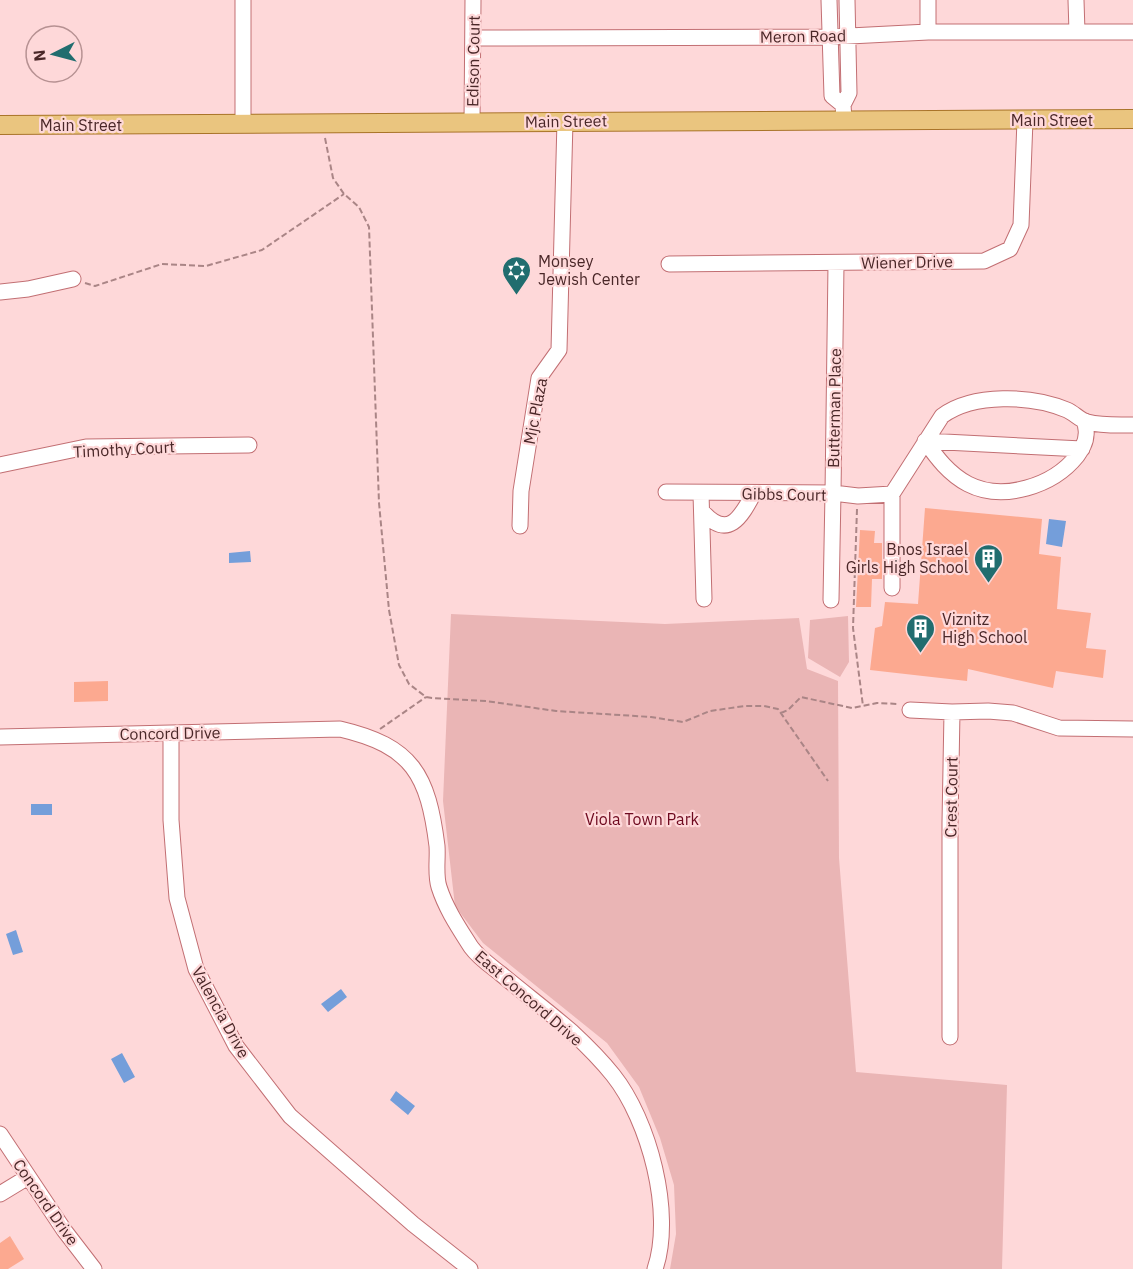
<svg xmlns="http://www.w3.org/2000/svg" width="1133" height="1269" font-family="'IBM Plex Sans',sans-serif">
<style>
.green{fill:#eab5b5}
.water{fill:#749eda}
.building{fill:#fca990}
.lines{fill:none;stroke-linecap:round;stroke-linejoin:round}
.minor-casing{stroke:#c26f73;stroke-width:17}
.major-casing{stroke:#a97429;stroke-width:20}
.path{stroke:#aa8586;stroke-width:2;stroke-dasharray:6 3;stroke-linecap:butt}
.minor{stroke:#fff;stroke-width:15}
.major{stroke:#eac57f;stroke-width:18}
.labels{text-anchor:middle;stroke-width:4.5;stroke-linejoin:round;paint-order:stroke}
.street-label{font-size:16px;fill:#4a2728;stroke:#fed8d9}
.poi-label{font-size:16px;fill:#4a2728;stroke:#fed8d9;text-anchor:start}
.park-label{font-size:16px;fill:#6e091f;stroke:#fed8d9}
</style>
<rect width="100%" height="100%" fill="#fed8d9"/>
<path class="green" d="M451 614 665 624 799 618 807 669 838 681 839 858 856 1072 1007 1085 1002 1269H670L676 1234 674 1185 660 1138 639 1087 607 1043 483 943 455 906 443 801Z
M848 616 849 662 840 677 808 658 810 620Z"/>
<path class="water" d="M1049 519 1066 521 1062 547 1046 544Z
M250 551 251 562 229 563V553Z
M31 804H52V815H31Z
M16 930 23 952 13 955 6 934Z
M341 989 347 997 328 1012 321 1004Z
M122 1053 135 1077 124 1083 111 1059Z
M396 1091 415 1106 408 1115 390 1100Z"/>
<path class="building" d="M925 508 1042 519 1039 554 1061 557 1057 609 1091 613 1086 648 1106 650 1103 678 1056 671 1053 688 968 669 967 681 870 670 875 628 882 626 885 602 918 604Z
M860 530 875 531 874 543H882V579H872L871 607H856Z
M108 681V701L74 702V682Z
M10 1236 24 1259 8 1269H0V1243Z"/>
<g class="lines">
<defs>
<path id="minor" d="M829 0 832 96 843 105
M928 0V32
M1076 0 1077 32
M473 38 830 37 928 32H1133
M844 119 843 105 849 93 847 0
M472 123 473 0
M243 124V0
M669 264 984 261 1010 249 1021 225 1025 120
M836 264 833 493 858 496 892 494
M0 292 28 289 73 279
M925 441C937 458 949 474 968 484 1003 502 1053 486 1077 456 1081 450 1086 443 1086 435 1087 431 1085 426 1085 421
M925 441 1082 449
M0 465 86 447 249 445
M666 492 833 493 831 600
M701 493 704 599
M702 511C728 541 741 517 754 493
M520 526 521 491 539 378 559 350 565 121
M892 588V494L942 416C973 393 1032 395 1067 410 1074 413 1080 420 1087 422 1102 426 1118 425 1133 425
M910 710 952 712
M171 733V820L177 898 196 969 236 1046 290 1116 413 1224 470 1269
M0 737 340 729C413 746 428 775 437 846 438 859 435 875 439 887 446 909 459 928 471 947 479 958 491 966 501 974 525 994 549 1012 572 1032 586 1045 601 1060 613 1075 649 1120 674 1213 655 1269
M950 1037V823L952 712 988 711 1013 713 1059 728 1133 729
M0 1134 64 1230 94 1269
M0 1194 28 1177"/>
<path id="major" d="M0 125 1133 119"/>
</defs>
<use href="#minor" class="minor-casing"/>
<use href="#major" class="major-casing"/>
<path class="path" d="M325 138 333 178 344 194 359 207 369 227 379 503 389 610 399 665 409 684 426 697 432 698 486 701 556 711 651 717 683 722 710 711 745 706H764L778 709 828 781
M85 283 95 286 162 264 206 266 262 250 344 194
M857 509 853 628 863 706
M781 713 788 710 801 697 852 708 877 703 899 704
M380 729 426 697"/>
<use href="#minor" class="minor"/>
<use href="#major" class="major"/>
</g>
<defs>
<symbol id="synagogue-pin" viewBox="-11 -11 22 30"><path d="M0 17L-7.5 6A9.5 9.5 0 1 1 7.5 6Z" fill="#216d6f" stroke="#fed8d9"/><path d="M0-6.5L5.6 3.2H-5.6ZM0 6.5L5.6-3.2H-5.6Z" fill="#fff"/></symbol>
<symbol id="building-pin" viewBox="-11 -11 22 30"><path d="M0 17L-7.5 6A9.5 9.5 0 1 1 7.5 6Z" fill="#216d6f" stroke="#fed8d9"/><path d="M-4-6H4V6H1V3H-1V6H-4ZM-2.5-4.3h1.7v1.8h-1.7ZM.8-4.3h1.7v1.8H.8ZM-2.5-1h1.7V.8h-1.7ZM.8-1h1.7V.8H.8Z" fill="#fff"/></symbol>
</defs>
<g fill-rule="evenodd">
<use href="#synagogue-pin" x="500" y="254" width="33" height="45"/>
<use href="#building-pin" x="972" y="542" width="33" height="45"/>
<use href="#building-pin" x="904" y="612" width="33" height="45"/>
</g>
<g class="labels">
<g class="street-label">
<text transform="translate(803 36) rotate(-1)" y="6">Meron Road</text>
<text transform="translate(473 61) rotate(-89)" y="6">Edison Court</text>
<text x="1052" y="126">Main Street</text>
<text transform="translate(566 121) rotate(-1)" y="6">Main Street</text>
<text x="81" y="131">Main Street</text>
<text transform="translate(907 262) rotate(-1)" y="6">Wiener Drive</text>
<text transform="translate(834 408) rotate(-89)" y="6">Butterman Place</text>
<text transform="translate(535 411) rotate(-79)" y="6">Mjc Plaza</text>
<text transform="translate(124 449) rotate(-3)" y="6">Timothy Court</text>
<text transform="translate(784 494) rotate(1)" y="6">Gibbs Court</text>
<text transform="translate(170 733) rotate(-1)" y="6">Concord Drive</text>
<text transform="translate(951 797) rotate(-89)" y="6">Crest Court</text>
<text transform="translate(529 998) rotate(41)" y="6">East Concord Drive</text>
<text transform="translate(221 1012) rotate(61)" y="6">Valencia Drive</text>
<text transform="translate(46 1202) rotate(55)" y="6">Concord Drive</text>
</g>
<g class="poi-label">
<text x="538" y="267">Monsey<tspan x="538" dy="18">Jewish Center</tspan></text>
<text x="968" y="555" text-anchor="end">Bnos Israel<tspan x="968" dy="18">Girls High School</tspan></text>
<text x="942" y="625">Viznitz<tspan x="942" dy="18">High School</tspan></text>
</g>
<g class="park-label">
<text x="642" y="825">Viola Town Park</text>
</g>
</g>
<g transform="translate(54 54) rotate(264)"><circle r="28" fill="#fed8d9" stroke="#b69192" stroke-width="1.5"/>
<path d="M0-4.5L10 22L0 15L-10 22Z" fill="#216d6f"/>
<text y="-9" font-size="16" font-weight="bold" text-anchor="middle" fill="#4a2728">N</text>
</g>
</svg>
